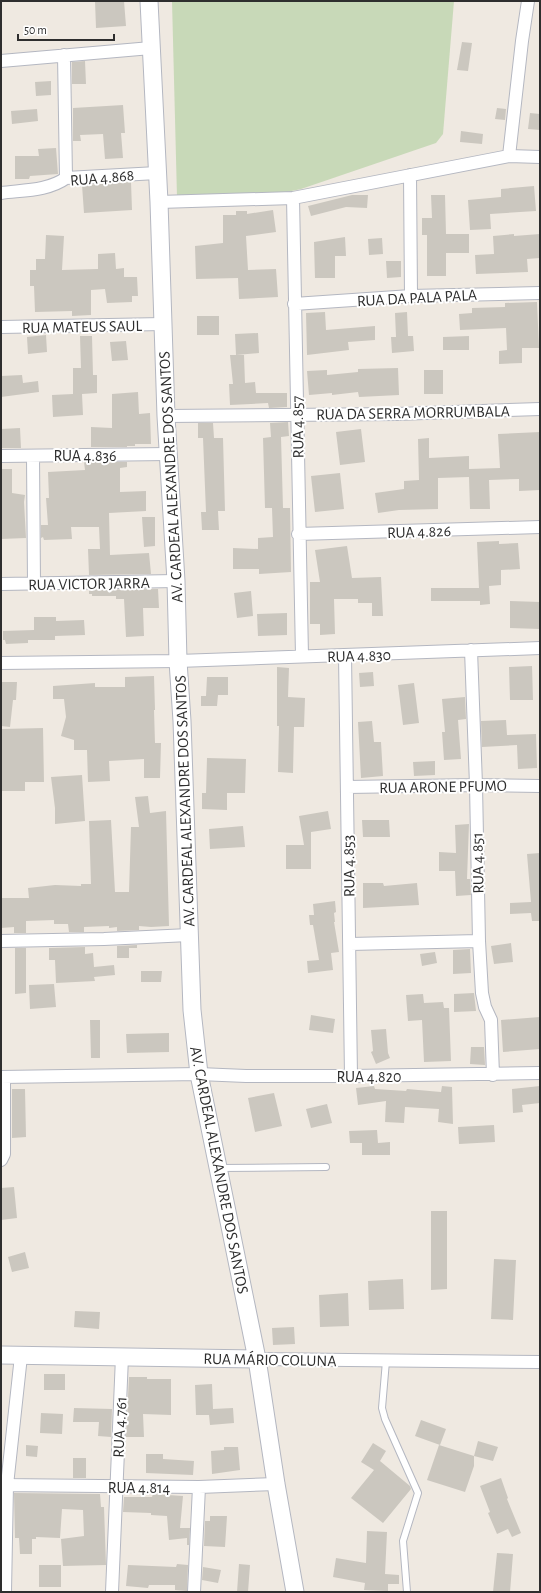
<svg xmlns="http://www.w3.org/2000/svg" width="541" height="1593" font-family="'Alegreya Sans',sans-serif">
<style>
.cemetery{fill:#c8d9b8}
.building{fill:#cbc7bf}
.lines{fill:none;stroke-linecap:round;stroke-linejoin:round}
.lane-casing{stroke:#b4b7c1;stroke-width:8}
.street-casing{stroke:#b4b7c1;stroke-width:14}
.secondary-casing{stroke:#b4b7c1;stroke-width:19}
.lane{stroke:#fff;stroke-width:6}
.street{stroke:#fff;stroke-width:12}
.secondary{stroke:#fff;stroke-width:17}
.labels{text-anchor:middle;stroke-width:4;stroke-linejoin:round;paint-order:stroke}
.street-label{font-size:16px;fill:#2e2e2e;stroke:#fff}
</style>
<rect width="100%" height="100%" fill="#efe9e1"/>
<path class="cemetery" d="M172 1H454L443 134 436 143 301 189 277 194 177 197Z"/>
<path class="building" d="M95 1H124L126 26 96 28Z
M462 42 472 43 468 71 457 70Z
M85 61 86 84H72V62Z
M51 81V95L36 96 35 82Z
M123 105 125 133H121L123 158 105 159 103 134 80 135 81 141H73V108Z
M497 108 506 109 505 120 495 119Z
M37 109 38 121 12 124 11 111Z
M530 113 540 114V130L528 129Z
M461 131 483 134 482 144 460 142Z
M56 148 58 174 30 176 29 179H15V156H39L38 149Z
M131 182 132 210 84 213 82 185Z
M534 186 536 211 490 214 491 229 470 230 468 200 501 197V189Z
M352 195H368L367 208 346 207 311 216 308 206Z
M431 195H445L446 234H469V253H446V276H427V235H422V218H432Z
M273 210 276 232 246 236 248 270 276 269 278 297 239 299 238 278 196 279 195 246 223 243V215H236V211H247V214Z
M514 234V236L540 234V258L527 259 528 272 476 274 475 255 494 254 493 236Z
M46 235 64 236 62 270 98 269V254L115 253 116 269 124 268V277H137L138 296H132V302L107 303 105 289 91 290V315L72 316V311L35 312 34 286H30V270H36V259H45Z
M345 237 346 256H335V278H315L314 242Z
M382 238 383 254 369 255 368 239Z
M386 261H401V277L387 278Z
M537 302 539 348H522V363L499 364V351L507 350 506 328 460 330 459 314 472 313V308L505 307V303Z
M325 312 326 330 375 326V340L348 342 349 350 307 355 306 313Z
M407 312 408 336H413L414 351 392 353 391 337H396L395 313Z
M197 316H219V335H197Z
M258 333 259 353 236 355 235 334Z
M46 335 47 352 28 354 27 337Z
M80 336H92L93 375H97V393L82 394 83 415 53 417 52 395 73 394V368H81Z
M469 336V350H443V337Z
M126 341 128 360 112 361 110 342Z
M230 355H244L245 383 255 382 256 393H287V407L269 408 268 403 230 405 229 384H233Z
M398 368 399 395 359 397 358 392 332 395V393L309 395 307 371 327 370V375L358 372V369Z
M424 370H443V394H424Z
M22 375 23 383 38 381 39 392 1 397V376Z
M138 392 139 414 150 413 151 444H135V446H127V447H91V427L112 428V394Z
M288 422 289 436 281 437 283 508H290L291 572 259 574V569H233V548L258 549V538L273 537 272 508H265L263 438 271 437 270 423Z
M198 423H213L214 438H223L225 511H218L219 530H202L201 512H206L203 438H198Z
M20 428 21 448H2L1 429Z
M361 429 365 462 340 465 336 432Z
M540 432V490L519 491V479L489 480 490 509H470L469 477 438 478V509L399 510 378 513 375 493 404 489V481L419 480 418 439 429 438V458L469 456V469L500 468 498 434Z
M84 462H127V467L120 468V492L146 491V511L109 513 110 555 149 553 151 574 89 575 88 549H100L99 527H71L72 539 44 540 43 537 41 538V525H48L46 498H49L48 472 85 470Z
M1 469H12V493L25 495 24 502 26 538 1 539Z
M340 473 344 509 315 512 311 476Z
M142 517H155V546L144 547Z
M499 541V544L518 543 520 569 501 570V585L489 586 490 604 480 605V601H431V588H479L477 542Z
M347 546 352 578 381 577 383 616H372V603H358V599H334L335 634 320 635V624H310V582H320L315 550Z
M158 589 159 608H143L144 636 126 637 124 599H116V596H92V594H89V590Z
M251 591 253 616 237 618 234 593Z
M510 601 540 602V629L510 628Z
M287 613V635L258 636 257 614Z
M34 617H56V621L84 620 85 635 55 636V640H28V643L6 644 5 640H3V631L34 630Z
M532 666 533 700H510L509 667Z
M277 667 289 668 288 697 305 698 304 727H294L293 773 278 772 279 726H277Z
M373 672 374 686 360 687 359 673Z
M154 676 155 710H154L155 743H161L160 778H144V759L109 761 110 781 88 782 87 750H74V740L61 736 66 717 64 699H53V686L95 683V687H125V677Z
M207 677H228V695H218L217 706H201V696H206Z
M1 682H17L16 700H13L10 727 1 726Z
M414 683 419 723 403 725 398 685Z
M465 697 466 719 458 720 461 759 444 760 442 732H445L442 699Z
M506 720 507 735 536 734 537 768 518 769 517 745 482 747 481 721Z
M372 721 374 742H381L383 776 361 778 358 722Z
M43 728 44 782H25V791H1L2 729Z
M207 758 246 759 245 793H227V810L202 809V793H206Z
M435 761V775L414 776 413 762Z
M82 775 85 821 55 824V808L51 777Z
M148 796 150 813 166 811 169 926 151 927 139 926V930L117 931V927L109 928V926L84 927V932H69L68 924H54V920L26 921V933H14V927L1 928V898H29L28 888 55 885 81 886V884H91L89 821 111 820 115 892H129L131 827H139L135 797Z
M328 811 331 829 311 832V869H286V845H304L299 816Z
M362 820H389L390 837H363Z
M469 824 467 879H470L471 895 456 896 455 871H439V852L456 853 455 825Z
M243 826 245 847 210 849 209 829Z
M540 853V921H532L531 913 510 914V903L531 902 527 854Z
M363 883H383L384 886 417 883 419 905 363 908Z
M335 901 336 912 334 913 335 922H334L339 952 331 953 333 970 308 973 307 961 319 960 313 925H310L309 915H314L313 904Z
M511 943 513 962 494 964 491 946Z
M137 945V948H129V958H117V946Z
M85 947V954L93 953 94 967 114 965 115 975 94 977 95 981 56 983 55 960H49V948Z
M15 948H26V993L15 994Z
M470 949 471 973 453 974V950Z
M435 952 437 963 422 966 420 954Z
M141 971H162L161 982H141Z
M54 984 56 1007 30 1009 29 985Z
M474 993 476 1011 454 1012V994Z
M423 994 424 1003 443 1002 444 1008H449L451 1061 424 1062 422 1020 408 1021 406 995Z
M311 1015 335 1019 333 1033 309 1030Z
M540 1017V1049L503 1052 501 1020Z
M90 1020H100V1058H91Z
M386 1029 388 1053 390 1058 376 1064 371 1052 373 1051 371 1030Z
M169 1033V1052L127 1053 126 1034Z
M471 1047H484L485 1065 470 1064Z
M374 1086 375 1089 406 1091 407 1089 441 1092 442 1086 452 1087 453 1124 438 1122 439 1109 405 1107 404 1123 385 1122 386 1101 358 1105 356 1088Z
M540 1086V1103L522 1105 523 1112 513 1113 512 1089Z
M12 1089H25L26 1137 12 1138Z
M274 1093 282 1126 255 1132 248 1098Z
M327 1104 332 1123 311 1128 306 1109Z
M494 1125 495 1142 459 1144 458 1127Z
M377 1130 378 1143 390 1142V1155H362V1143H350L349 1131Z
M14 1187 17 1218 1 1220V1188Z
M431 1211H447V1289L431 1290Z
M25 1252 29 1268 12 1272 8 1257Z
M494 1259 516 1260 513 1320 491 1319Z
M403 1279 404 1309 369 1310 368 1281Z
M348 1293 349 1326 320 1327 319 1295Z
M75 1311 100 1312 99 1329 74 1327Z
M294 1327 295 1344 273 1345 272 1328Z
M44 1374H65V1390H44Z
M129 1377H147V1379H171V1415L143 1414 144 1437H126Z
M212 1384 213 1409 233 1408 234 1423 210 1425 209 1415H196L195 1385Z
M74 1408 112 1409 111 1437 98 1436 99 1422H73Z
M41 1413 63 1414 62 1434 40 1433Z
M421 1420 446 1429 440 1445 415 1436Z
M478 1441 498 1447 493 1461 474 1456Z
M373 1443 386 1451 380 1461 410 1486 411 1489 383 1523 351 1498 374 1470 361 1462Z
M26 1445 38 1446 37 1457 26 1456Z
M439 1445 474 1456V1466L465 1492 427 1480Z
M224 1447H238L240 1470 212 1474 211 1451 224 1450Z
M146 1454H163V1459L194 1461 193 1475 146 1473Z
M73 1458H86V1478H73Z
M501 1478 508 1498 507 1499 521 1533 512 1537 508 1529 497 1534 488 1513 490 1512 480 1486Z
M14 1493 100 1494 101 1507H104L106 1565 63 1566 61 1539 84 1536 83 1510 62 1509 60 1538 36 1537V1539H32V1554H20L19 1538H15Z
M153 1494 183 1496 180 1528H190L189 1545H187V1538L169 1540 167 1516 151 1515V1513L123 1512 124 1497H152Z
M210 1516H227L225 1547 204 1546 205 1521H210Z
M367 1531 387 1532 385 1574 399 1575V1584H388V1591L364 1590 365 1583 333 1577 336 1558 366 1563Z
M497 1553 513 1554 510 1592H493Z
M177 1564 188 1565 187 1591 175 1590V1585H149L148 1588 126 1586 128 1565 176 1567Z
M239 1564 250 1565 248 1592H237Z
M39 1565H61V1587H39Z
M203 1567 221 1570 218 1583 202 1580Z"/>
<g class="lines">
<defs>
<path id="lane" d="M219 1168 326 1167
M386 1361 382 1408 385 1419 418 1493 403 1541 407 1592"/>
<path id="street" d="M64 55 66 178
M1 61 151 48
M509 156 522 41 528 1
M410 175 411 296
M1 193C23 190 48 191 66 178L157 173
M293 198 302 656
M159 202 293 198 509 156 540 157
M294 304 411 296 540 293
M1 327 163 324
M166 416 397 414 540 409
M1 456 168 454
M33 456 34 583
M298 534 540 527
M1 584 176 581
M471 650 476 785 479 941 482 993 485 1007 491 1020 493 1075
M345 655 351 1076
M1 663 178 661 540 648
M347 787 476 785 540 786
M1 941 104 939 189 935
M350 944 479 941
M1 1077 199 1074 246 1076H351L540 1073
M1 1160 4 1154V1077
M257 1359 540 1362
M1 1485 199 1487 276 1484
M5 1592 7 1485 21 1356
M112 1592 122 1357
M194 1592 199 1487"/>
<path id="secondary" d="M149 1 159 202 166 416 176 581 178 661 182 721 192 1010 199 1074 257 1359 276 1484 295 1592
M1 1355 257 1359"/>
</defs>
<use href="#lane" class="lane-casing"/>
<use href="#street" class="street-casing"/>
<use href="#secondary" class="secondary-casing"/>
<use href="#lane" class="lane"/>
<use href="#street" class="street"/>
<use href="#secondary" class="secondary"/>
</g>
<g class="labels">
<g class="street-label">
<text transform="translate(102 177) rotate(-5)" y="6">RUA 4.868</text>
<text transform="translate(417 297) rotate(-3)" y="6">RUA DA PALA PALA</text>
<text transform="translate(82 326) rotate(-1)" y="6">RUA MATEUS SAUL</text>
<text transform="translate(413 412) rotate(-1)" y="6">RUA DA SERRA MORRUMBALA</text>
<text transform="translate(297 427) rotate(-91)" y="6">RUA 4.857</text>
<text x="85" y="461">RUA 4.836</text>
<text transform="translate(170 477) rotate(-93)" y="6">AV. CARDEAL ALEXANDRE DOS SANTOS</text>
<text transform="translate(419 531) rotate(-2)" y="6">RUA 4.826</text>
<text transform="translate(89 583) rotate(-1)" y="6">RUA VICTOR JARRA</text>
<text transform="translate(359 655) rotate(-2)" y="6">RUA 4.830</text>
<text transform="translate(443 786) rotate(-1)" y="6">RUA ARONE PFUMO</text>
<text transform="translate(184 801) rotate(-92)" y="6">AV. CARDEAL ALEXANDRE DOS SANTOS</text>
<text transform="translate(477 863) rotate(-91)" y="6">RUA 4.851</text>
<text transform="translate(348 866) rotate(-91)" y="6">RUA 4.853</text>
<text x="369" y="1082">RUA 4.820</text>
<text transform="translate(220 1170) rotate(79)" y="6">AV. CARDEAL ALEXANDRE DOS SANTOS</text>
<text transform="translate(270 1359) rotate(1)" y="6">RUA MÁRIO COLUNA</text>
<text transform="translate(119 1427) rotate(-87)" y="6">RUA 4.761</text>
<text x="139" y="1493">RUA 4.814</text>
</g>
</g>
<rect width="541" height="1593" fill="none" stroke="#2e2e2e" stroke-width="4"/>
<path d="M18 34v6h96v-6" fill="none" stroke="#2e2e2e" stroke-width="2"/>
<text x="24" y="34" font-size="12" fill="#2e2e2e" stroke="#ffffff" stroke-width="3" paint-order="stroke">50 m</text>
</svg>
